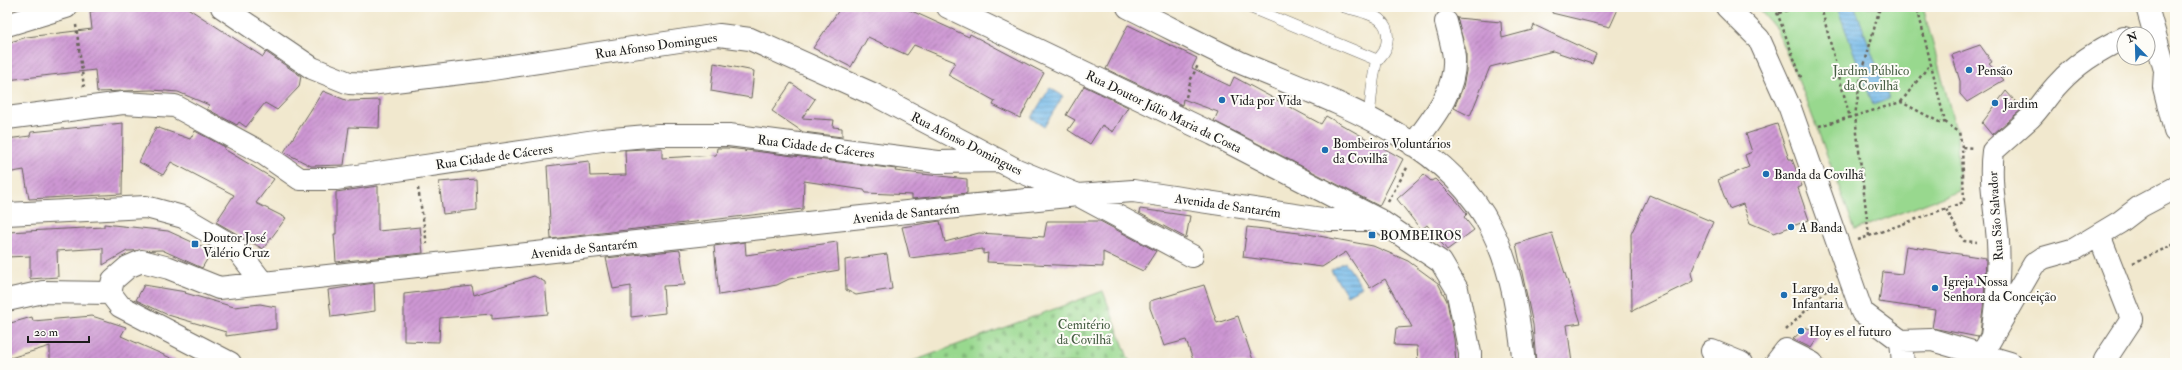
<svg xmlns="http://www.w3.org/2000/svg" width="2182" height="370" font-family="'IM FELL Double Pica',serif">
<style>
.green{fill:#98d88e;stroke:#5a7a55}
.cemetery{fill:url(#cemetery-stones);stroke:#5a7a55}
.water{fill:url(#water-rules);stroke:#466a82}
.building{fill:url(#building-hatch)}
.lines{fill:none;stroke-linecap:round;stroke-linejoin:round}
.lane-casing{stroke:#67635a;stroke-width:12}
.street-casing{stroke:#67635a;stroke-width:24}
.path{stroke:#67635a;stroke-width:2.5;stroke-dasharray:3 3;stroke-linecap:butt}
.lane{stroke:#fff;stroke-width:11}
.street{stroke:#fff;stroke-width:22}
.poi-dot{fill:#1f6fb2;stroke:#fdfcf7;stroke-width:1.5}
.labels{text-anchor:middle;stroke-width:4;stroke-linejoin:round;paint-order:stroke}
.street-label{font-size:13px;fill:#1c1c1c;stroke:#fdfcf7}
.park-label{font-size:13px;fill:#475e44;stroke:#fdfcf7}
.poi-label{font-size:13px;fill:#1c1c1c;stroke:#fdfcf7;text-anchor:start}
</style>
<defs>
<pattern id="cemetery-stones" width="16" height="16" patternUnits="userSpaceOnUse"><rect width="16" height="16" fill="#98d88e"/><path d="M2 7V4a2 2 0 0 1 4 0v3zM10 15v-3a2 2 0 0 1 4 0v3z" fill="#82b97a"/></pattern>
<pattern id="water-rules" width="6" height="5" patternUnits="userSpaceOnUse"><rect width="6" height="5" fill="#70b7e8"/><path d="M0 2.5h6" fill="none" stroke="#5b94bb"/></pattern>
<pattern id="building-hatch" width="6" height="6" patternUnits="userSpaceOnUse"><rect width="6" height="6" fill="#cd96d3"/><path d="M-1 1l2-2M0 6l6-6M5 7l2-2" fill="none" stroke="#a67aaa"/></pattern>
</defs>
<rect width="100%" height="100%" fill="#fdfcf7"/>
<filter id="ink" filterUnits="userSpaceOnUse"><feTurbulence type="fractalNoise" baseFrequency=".025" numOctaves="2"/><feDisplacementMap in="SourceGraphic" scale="8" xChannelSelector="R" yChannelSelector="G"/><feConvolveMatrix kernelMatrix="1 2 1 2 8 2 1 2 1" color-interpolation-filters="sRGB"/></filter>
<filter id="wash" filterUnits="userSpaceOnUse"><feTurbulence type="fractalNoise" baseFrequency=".012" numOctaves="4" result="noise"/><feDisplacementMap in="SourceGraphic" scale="16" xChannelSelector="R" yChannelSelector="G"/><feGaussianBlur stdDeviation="0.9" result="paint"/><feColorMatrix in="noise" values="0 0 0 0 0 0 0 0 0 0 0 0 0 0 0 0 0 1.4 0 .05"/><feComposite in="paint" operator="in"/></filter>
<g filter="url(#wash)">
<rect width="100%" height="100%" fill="#f1e8ce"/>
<path class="green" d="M1757 7H1923L1957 134 1959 191 1855 230 1804 94 1776 29Z"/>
<path class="cemetery" d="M1103 291 1130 363H908Z"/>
<path class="water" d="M1837 7H1855L1889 99 1873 105Z
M1050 88 1063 96 1044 127 1031 118Z
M1345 262 1362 287 1347 295 1331 270Z"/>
<g id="blocks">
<path class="building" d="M106 7H186L263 57 266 52 301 76 299 87 277 110 265 103 246 127 239 122 237 125 207 109 209 105 178 92 152 90 97 92 95 70 7 80V43L27 37 92 29 90 12Z
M841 7H903L969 37 970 34 1044 73 1020 118 993 105 995 101 948 75 955 62 914 45 907 55 868 37 851 67 813 48Z
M1553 7H1619L1610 27 1552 13Z
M1457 18 1501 22 1502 38 1532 30 1534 25 1596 54 1592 64 1553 51 1490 67 1470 116 1454 108 1463 87 1466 71V51Z
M1128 25 1197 58 1192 68 1230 86 1234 77 1321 124 1326 116 1403 159 1379 206 1214 121 1218 112 1183 99 1182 105 1106 69Z
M1980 45 1992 62 1989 64 2004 80 1967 102 1960 94V81L1952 55Z
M714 63 754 71 751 98 711 91Z
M791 83 815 99 802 118 834 120 833 127 842 128V137L803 132 772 111Z
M1084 86 1128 107 1113 132 1102 125 1090 144 1068 130 1075 120 1066 115Z
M323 91 348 101 380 100 379 128 349 127 344 165 311 166 284 152Z
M2006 91 2022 109 1992 135 1982 123Z
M123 123 122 194 29 199 24 170 7 173V139L30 136 31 132Z
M1777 124 1789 159H1792L1802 186 1798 188 1809 220 1774 233 1750 223 1743 204 1729 209 1718 180 1749 167 1745 155 1752 152 1746 134Z
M156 127 190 139 195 131 225 147 224 149 274 179 256 203 286 218 263 249 216 222 234 195 171 162 163 175 139 162Z
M662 148V158L716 155 717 148H728L745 150V152L746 150 896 169 895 171 967 179V193L912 199V195L866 193 864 190 804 181 803 209 551 239 547 166 589 161 590 176 626 175 625 150Z
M1424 175 1431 181 1435 179 1456 200 1467 214 1464 217 1474 230 1447 250 1427 225 1421 230 1397 199Z
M476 179 477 210 443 214 439 182Z
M378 186V231L420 227 423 253 336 262 334 234H336V192Z
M1649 195 1713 222 1691 273 1693 281 1632 311 1631 234Z
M1140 209 1190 216 1186 238 1139 213Z
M940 221 945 242 979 233 1044 237 1047 221H1100L1156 251 1143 271 1103 252V267L987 262 988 253 983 254V249L910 258 902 227Z
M104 224 168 231 212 251 202 268 162 250 127 251 103 265V248L57 251 58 277 30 279V256L7 257V232L104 227Z
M1247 227 1308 234 1373 246 1408 261 1438 283 1447 301 1454 339 1456 363H1418L1417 346 1394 345 1396 328 1412 327 1385 279 1370 288 1346 252 1322 267 1243 257Z
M1552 233 1581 323 1567 325 1572 363H1536L1533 325 1516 244Z
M745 242 746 255 837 242 839 270 789 279 777 285 719 295 714 246Z
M1906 246 1986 258 1984 300 1980 333 1978 337 1932 328 1935 310 1879 302 1883 272 1902 274Z
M680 250 685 285 663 286 665 313 631 317V286L613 289 606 258Z
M887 254 892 289 856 295 846 290 845 260Z
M534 276 545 282 548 314 492 319V314L440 318 439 342 404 341V294L472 286 474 295Z
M374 283 375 311 331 317 328 290Z
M144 285 186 292 185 293 234 307 260 304 276 307V329L226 336V332L168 315 136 300Z
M1204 285 1217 323 1238 316 1254 363H1194L1186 340 1164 346 1150 308V301Z
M92 316 126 327 121 336 182 363H50V346L7 359V340L10 339 7 324 32 317 33 321Z
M1806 327 1819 336 1811 348 1793 339Z"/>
</g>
</g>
<g filter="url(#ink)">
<use href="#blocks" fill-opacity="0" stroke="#67635a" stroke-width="1"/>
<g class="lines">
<defs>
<path id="lane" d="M1249 7 1377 60
M1344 7C1369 13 1396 17 1385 50 1383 55 1378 58 1376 63 1372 81 1371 100 1369 118"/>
<path id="street" d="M222 7 312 68 349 83 370 84 486 70 719 35 750 39 875 95 1017 170 1078 195 1192 256
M948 7 1213 134 1379 220 1441 262 1457 289 1470 353V363
M1128 7C1165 25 1202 45 1239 62 1328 100 1445 136 1491 228 1513 271 1518 317 1524 363
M1727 7 1759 39 1790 108 1862 312 1901 341
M2147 7 2165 70 2175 83
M7 25 66 7
M2165 70 2164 87 2175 131
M7 118 123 103 175 106 264 154 300 179H336L602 140 658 135H729L938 162 999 161
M1413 145C1432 119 1456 92 1454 58 1453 46 1449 34 1446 22
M7 214 146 207 183 217 236 248 262 282
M2099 235 2132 319 2105 360 2106 363
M110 293 113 280 128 267 142 261 169 268 219 288 916 211 1078 195 1133 191 1329 220H1379
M7 300 43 292 110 293 120 306 230 363
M1992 336C1996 305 2000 274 1998 242 1996 211 1989 181 1993 151 2005 140 2018 129 2030 118 2041 107 2048 94 2059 83 2077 63 2100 49 2124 38
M1901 341 1932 340 2010 363
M1901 341 1903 363
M1712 351 1741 363
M1982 354 2034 264 2043 258 2075 249 2120 222 2141 206 2175 188
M1776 363 1786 350 1812 363"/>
</defs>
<use href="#lane" class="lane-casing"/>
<use href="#street" class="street-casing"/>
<path class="path" d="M1775 7 1802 80
M1821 7 1850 118
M1779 13 1796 7
M76 25 84 87
M1186 97 1191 79 1198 65
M1901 102 1931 63
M1945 122 1959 132 1962 147
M1819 126 1855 116 1860 81 1880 7
M418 188 427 244
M1388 202 1408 166
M1946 209 1964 241 1977 242
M1869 236 1855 116 1901 102 1941 123 1945 122 1917 7
M1858 240 1964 202 1962 147 1973 148
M2133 263 2175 244
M1786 330 1831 286"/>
<use href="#lane" class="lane"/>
<use href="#street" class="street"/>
</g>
</g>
<g class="poi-dot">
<circle cx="1969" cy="70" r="4"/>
<circle cx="1222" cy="100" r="4"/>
<circle cx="1995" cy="103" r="4"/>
<circle cx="1325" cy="150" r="4"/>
<circle cx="1766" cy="174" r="4"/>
<circle cx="1791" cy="227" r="4"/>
<rect x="1368" y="231" width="8" height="8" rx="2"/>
<rect x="191" y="240" width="8" height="8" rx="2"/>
<circle cx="1935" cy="288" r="4"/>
<circle cx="1784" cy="295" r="4"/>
<circle cx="1801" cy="331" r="4"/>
</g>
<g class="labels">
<g class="street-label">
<text transform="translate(656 45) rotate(-8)" y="5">Rua Afonso Domingues</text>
<text transform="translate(1164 111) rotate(26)" y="5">Rua Doutor Júlio Maria da Costa</text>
<text transform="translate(967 143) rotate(27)" y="5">Rua Afonso Domingues</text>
<text transform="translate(816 146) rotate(7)" y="5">Rua Cidade de Cáceres</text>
<text transform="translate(494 156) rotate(-8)" y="5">Rua Cidade de Cáceres</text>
<text transform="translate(1228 205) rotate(8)" y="5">Avenida de Santarém</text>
<text transform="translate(906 213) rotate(-6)" y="5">Avenida de Santarém</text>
<text transform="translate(1995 216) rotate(-94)" y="5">Rua São Salvador</text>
<text transform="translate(584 248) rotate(-6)" y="5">Avenida de Santarém</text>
</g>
<g class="park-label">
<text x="1871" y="75">Jardim Público<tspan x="1871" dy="15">da Covilhã</tspan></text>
<text x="1084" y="329">Cemitério<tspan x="1084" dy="15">da Covilhã</tspan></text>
</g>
<g class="poi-label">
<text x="1977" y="75">Pensão</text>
<text x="1230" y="105">Vida por Vida</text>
<text x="2003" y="108">Jardim</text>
<text x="1333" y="148">Bombeiros Voluntários<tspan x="1333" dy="15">da Covilhã</tspan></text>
<text x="1774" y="179">Banda da Covilhã</text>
<text x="1799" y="232">A Banda</text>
<text x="1380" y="240">BOMBEIROS</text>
<text x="203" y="242">Doutor José<tspan x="203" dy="15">Valério Cruz</tspan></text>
<text x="1943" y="286">Igreja Nossa<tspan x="1943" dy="15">Senhora da Conceição</tspan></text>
<text x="1792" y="293">Largo da<tspan x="1792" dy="15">Infantaria</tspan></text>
<text x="1809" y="336">Hoy es el futuro</text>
</g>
</g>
<rect width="2182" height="370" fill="none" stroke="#fdfcf7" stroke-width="24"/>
<g transform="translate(2136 46) rotate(337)"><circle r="19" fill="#fdfcf7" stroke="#a3a29f"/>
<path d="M0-3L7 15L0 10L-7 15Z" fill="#1f6fb2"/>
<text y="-6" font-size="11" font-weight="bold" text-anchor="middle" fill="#1c1c1c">N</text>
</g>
<path d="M28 336v6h61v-6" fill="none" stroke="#1c1c1c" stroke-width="2"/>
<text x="34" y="336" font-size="12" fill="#1c1c1c" stroke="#fdfcf7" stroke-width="3" paint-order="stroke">20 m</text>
</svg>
